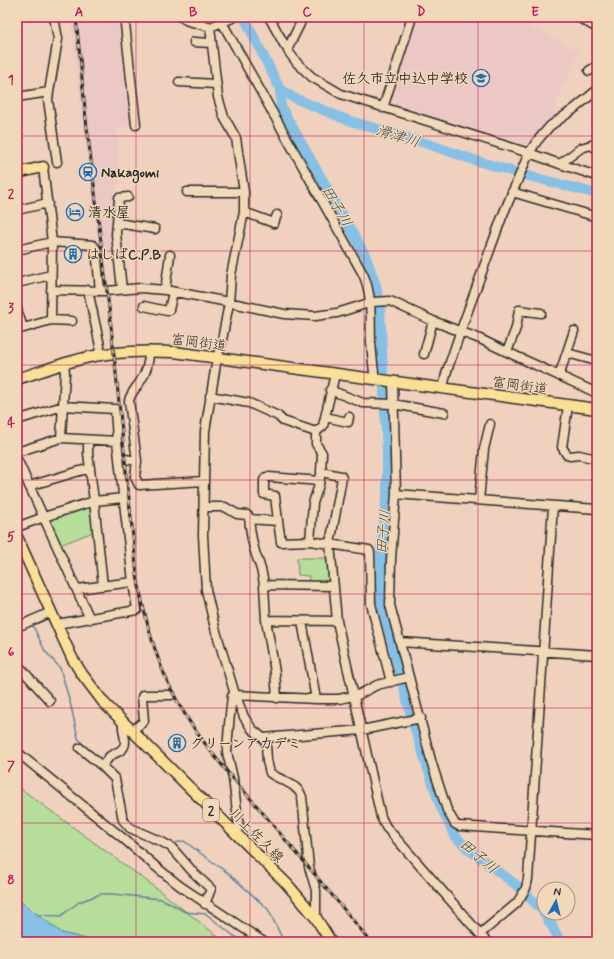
<svg xmlns="http://www.w3.org/2000/svg" width="614" height="959" font-family="Mynerve,'Klee One',sans-serif">
<style>
.built{fill:#ecc8c4}
.green{fill:#b6dd99;stroke:#708462}
.water{fill:#86c0e5;stroke:#62849b}
.lines{fill:none;stroke-linecap:round;stroke-linejoin:round}
.stream{stroke:#62849b;stroke-width:1.5}
.river{stroke:#86c0e5;stroke-width:10}
.minor-casing{stroke:#2b2b2b;stroke-width:11}
.major-casing{stroke:#2b2b2b;stroke-width:13}
.minor{stroke:#f1d8b9;stroke-width:8}
.major{stroke:#fadf96;stroke-width:10}
.rail-casing{stroke:#2b2b2b;stroke-width:3}
.rail{stroke:#f1d8b9;stroke-width:1.5;stroke-dasharray:4.5;stroke-linecap:butt}
.grid{fill:none;stroke:#c2185b;stroke-width:1;stroke-opacity:0.55}
.labels{text-anchor:middle;stroke-width:3;stroke-linejoin:round;paint-order:stroke}
.shield{fill:#f1d8b9;stroke:#665f56;stroke-width:1}
.shield-label{font-size:13px;font-weight:bold;fill:#2b2b2b}
.poi-label{font-size:14px;font-weight:bold;fill:#2b2b2b;stroke:#f1d8b9;text-anchor:start}
.street-label{font-size:14px;fill:#2b2b2b;stroke:#f1d8b9}
.water-label{font-size:15px;font-style:italic;fill:#3d4950;stroke:#f1d8b9}
.neatline{fill:none;stroke:#c2185b;stroke-width:1.5}
.grid-label{font-size:13px;text-anchor:middle;font-weight:bold;fill:#c2185b}
</style>
<rect width="100%" height="100%" fill="#efd1be"/>
<filter id="ink" filterUnits="userSpaceOnUse"><feTurbulence type="fractalNoise" baseFrequency=".025" numOctaves="2"/><feDisplacementMap in="SourceGraphic" scale="8" xChannelSelector="R" yChannelSelector="G"/><feConvolveMatrix kernelMatrix="1 2 1 2 8 2 1 2 1" color-interpolation-filters="sRGB"/></filter>
<g filter="url(#ink)">
<path class="built" d="M71 17H121L134 127 117 128 119 163 112 255 100 256 77 79Z
M415 17H518L517 20 580 51 554 107 559 114 551 119 527 145 386 104Z"/>
<path class="green" d="M88 506 91 509 93 532 60 545 47 518Z
M297 558H329L331 580 329 583H308L309 576 298 575Z
M17 786 152 885 225 942H98L62 933 17 899Z"/>
<path class="water" d="M17 899 62 933 98 942H17Z"/>
<g class="lines">
<path class="stream" d="M33 626 45 651 60 668 70 702 78 738 86 748
M171 844 184 841 229 874 268 909 284 942
M38 915 61 916 79 902 101 894H112L161 899 168 902 185 912 206 914 234 936 245 942"/>
<path class="river" d="M244 17 280 89 292 97 347 120 425 143 474 160 518 173 597 194
M280 89 281 107 365 255 376 285 380 308 387 452V492L381 552V601L414 726 440 805 455 836 468 849 519 887 543 911 561 942"/>
<defs>
<path id="minor" d="M126 17 125 24 136 125
M181 17 188 21 210 27 235 17
M219 17 363 274C373 296 370 319 371 342 372 354 373 367 375 379
M269 17 285 46 288 48
M301 17 300 24 288 48V51L297 63 312 77 341 94 529 153 560 164 597 176
M578 17 597 28
M210 27 218 97 224 117 236 138 244 192V212L231 275 229 303 222 340 217 358 205 431 203 535 206 590 215 628 234 691 244 717 252 729 263 738 266 742 267 761 270 773C281 781 297 783 302 797L309 867 316 890V918
M194 42 211 43
M589 71 597 66
M179 82 216 84
M49 92 58 39 54 17
M17 97 49 92 48 100 57 162
M383 108 412 17
M560 164 581 148 591 145 597 149
M187 192H244
M512 192 597 217
M17 210 48 203
M244 212 274 223 277 215
M117 223 119 198 128 197
M17 250 52 242 93 245 96 249 100 291
M17 283 51 275
M122 289 116 234 117 223 155 229
M51 290 106 291 141 288 165 290 223 301 284 314 315 316 337 313 372 302 390 301 433 321 480 339 507 352 597 393
M88 290 100 346 99 355
M165 290 170 255
M144 306 167 311 169 310 173 292
M17 309 23 328
M51 320 72 321
M17 330 51 320 52 242 43 167
M149 352C149 363 146 373 140 382 136 388 130 394 129 401L137 461 135 477 139 485 204 481
M507 352 516 328 519 310 541 313
M567 353 593 360
M424 354 433 321
M335 374 323 426 316 432V444L322 453 321 472 341 476 342 478 330 544 337 621 381 817 386 827 487 942
M559 376 574 331
M393 381 396 494 391 559 390 605 432 764 447 810 455 824 459 826 597 835
M443 388 446 374 462 327 502 217 529 153 537 141 550 126 574 109 597 90
M330 390 363 403 393 404 444 413
M210 396 249 403 278 416 283 421 316 432
M568 406 562 447 567 455 570 456 579 455 597 459
M325 417 348 422 349 417
M17 420 63 406 115 409 117 441
M61 438 65 373 64 364
M88 440V453L94 501 103 586
M17 452 61 438 117 441 133 582 137 610 57 624
M119 458 137 461
M17 459 90 619
M29 486 90 468
M396 494 597 509
M479 500 484 449 490 424
M204 507H225L237 514 247 515 249 517C250 529 252 543 256 555 260 565 263 574 264 585
M249 519 278 521 281 542 310 541 369 550 370 552 371 604 391 682
M278 521 275 496 264 494V480L266 477H269L320 481
M17 527 44 517 94 501 124 498
M310 541 313 503 319 485 320 477
M77 589 133 582
M266 620 337 621
M302 621 316 699
M17 627 51 612
M400 642 597 655
M17 664 50 701
M277 698 275 672 266 620 264 585 334 586
M132 731 144 721 142 697 143 695H171
M263 738 362 730 421 718
M80 748 102 766 115 779 123 820 130 828 162 842 171 847 193 872 211 889 205 904
M17 752 124 839 155 866 180 886 264 942
M102 766C105 763 107 759 110 756 116 752 125 751 125 742 125 735 122 730 123 723
M235 833 239 826 238 820 233 778 227 752 229 724 232 696 235 695 316 699H339L358 695 377 685 409 677
M480 934 517 903 526 888 528 879 553 506"/>
<path id="major" d="M17 173 43 167
M17 379C46 370 76 358 106 354 128 351 152 351 174 352L597 409
M17 537 72 658 82 674 104 703 287 884 316 918 331 942"/>
</defs>
<use href="#minor" class="minor-casing"/>
<use href="#major" class="major-casing"/>
<use href="#minor" class="minor"/>
<use href="#major" class="major"/>
<defs>
<path id="rail" d="M76 17 86 119 110 316 137 575C144 616 154 656 173 693 195 737 230 775 262 812 298 855 335 898 371 942"/>
</defs>
<use href="#rail" class="rail-casing"/>
<use href="#rail" class="rail"/>
</g>
</g>
<path class="grid" d="M136 17V942M250 17V942M364 17V942M478 17V942M17 136H597M17 251H597M17 365H597M17 480H597M17 594H597M17 708H597M17 823H597"/>
<defs>
<symbol id="school-ring" viewBox="-11 -11 22 22"><circle r="9.5" fill="#f1d8b9" stroke="#1f6fb2" stroke-width="1.5"/><path d="M0-5L7-2L0 1L-7-2ZM-4 1L0 2.5L4 1V4Q0 6-4 4Z" fill="#1f6fb2"/></symbol>
<symbol id="station-ring" viewBox="-11 -11 22 22"><circle r="9.5" fill="#f1d8b9" stroke="#1f6fb2" stroke-width="1.5"/><path d="M-3-6H3Q5-6 5-4V2Q5 4 3 4L4.5 6H3L1.5 4h-3L-3 6H-4.5L-3 4Q-5 4-5 2V-4Q-5-6-3-6ZM-3.5-4v3h7v-3ZM-3.5 1v1.5H-2V1ZM2 1v1.5H3.5V1Z" fill="#1f6fb2"/></symbol>
<symbol id="hotel-ring" viewBox="-11 -11 22 22"><circle r="9.5" fill="#f1d8b9" stroke="#1f6fb2" stroke-width="1.5"/><path d="M-6-4.5h1.5V1H6V5H4.5V3h-9V5H-6ZM-4 0a1.8 1.8 0 1 1 3.6 0ZM.5 0V-2.5h3Q6-2.5 6 0Z" fill="#1f6fb2"/></symbol>
<symbol id="building-ring" viewBox="-11 -11 22 22"><circle r="9.5" fill="#f1d8b9" stroke="#1f6fb2" stroke-width="1.5"/><path d="M-4-6H4V6H1V3H-1V6H-4ZM-2.5-4.3h1.7v1.8h-1.7ZM.8-4.3h1.7v1.8H.8ZM-2.5-1h1.7V.8h-1.7ZM.8-1h1.7V.8H.8Z" fill="#1f6fb2"/></symbol>
</defs>
<g fill-rule="evenodd">
<use href="#school-ring" x="471" y="68" width="20" height="20"/>
<use href="#station-ring" x="78" y="162" width="20" height="20"/>
<use href="#hotel-ring" x="65" y="202" width="20" height="20"/>
<use href="#building-ring" x="63" y="244" width="20" height="20"/>
<use href="#building-ring" x="167" y="733" width="20" height="20"/>
</g>
<g class="labels">
<rect class="shield" x="203" y="799" width="16" height="22" rx="3"/>
<g class="shield-label">
<text x="211" y="815">2</text>
</g>
<g class="poi-label">
<text x="468" y="83" text-anchor="end">佐久市立中込中学校</text>
<text x="101" y="177">Nakagomi</text>
<text x="88" y="217">清水屋</text>
<text x="86" y="259">はしばC.P.B</text>
<text x="190" y="748">グリーンアカデミ</text>
</g>
<g class="street-label">
<text transform="translate(199 342) rotate(7)" y="5">富岡街道</text>
<text transform="translate(520 385) rotate(8)" y="5">富岡街道</text>
<text transform="translate(257 835) rotate(45)" y="5">川上佐久線</text>
</g>
<g class="water-label">
<text transform="translate(398 136) rotate(17)" y="5">滑津川</text>
<text transform="translate(337 206) rotate(60)" y="5">田子川</text>
<text transform="translate(383 532) rotate(-85)" y="5">田子川</text>
<text transform="translate(479 856) rotate(40)" y="5">田子川</text>
</g>
</g>
<rect width="614" height="959" fill="none" stroke="#f1d8b9" stroke-width="44"/>
<g transform="translate(556 901) rotate(8)"><circle r="19" fill="#f1d8b9" stroke="#a29380"/>
<path d="M0-3L7 15L0 10L-7 15Z" fill="#1f6fb2"/>
<text y="-6" font-size="11" font-weight="bold" text-anchor="middle" fill="#2b2b2b">N</text>
</g>
<rect x="22" y="22" width="570" height="915" class="neatline"/>
<g class="grid-label">
<text x="79" y="16">A</text>
<text x="193" y="16">B</text>
<text x="307" y="16">C</text>
<text x="421" y="16">D</text>
<text x="535" y="16">E</text>
<text x="11" y="84">1</text>
<text x="11" y="198">2</text>
<text x="11" y="312">3</text>
<text x="11" y="427">4</text>
<text x="11" y="541">5</text>
<text x="11" y="656">6</text>
<text x="11" y="770">7</text>
<text x="11" y="884">8</text>
</g>
</svg>
